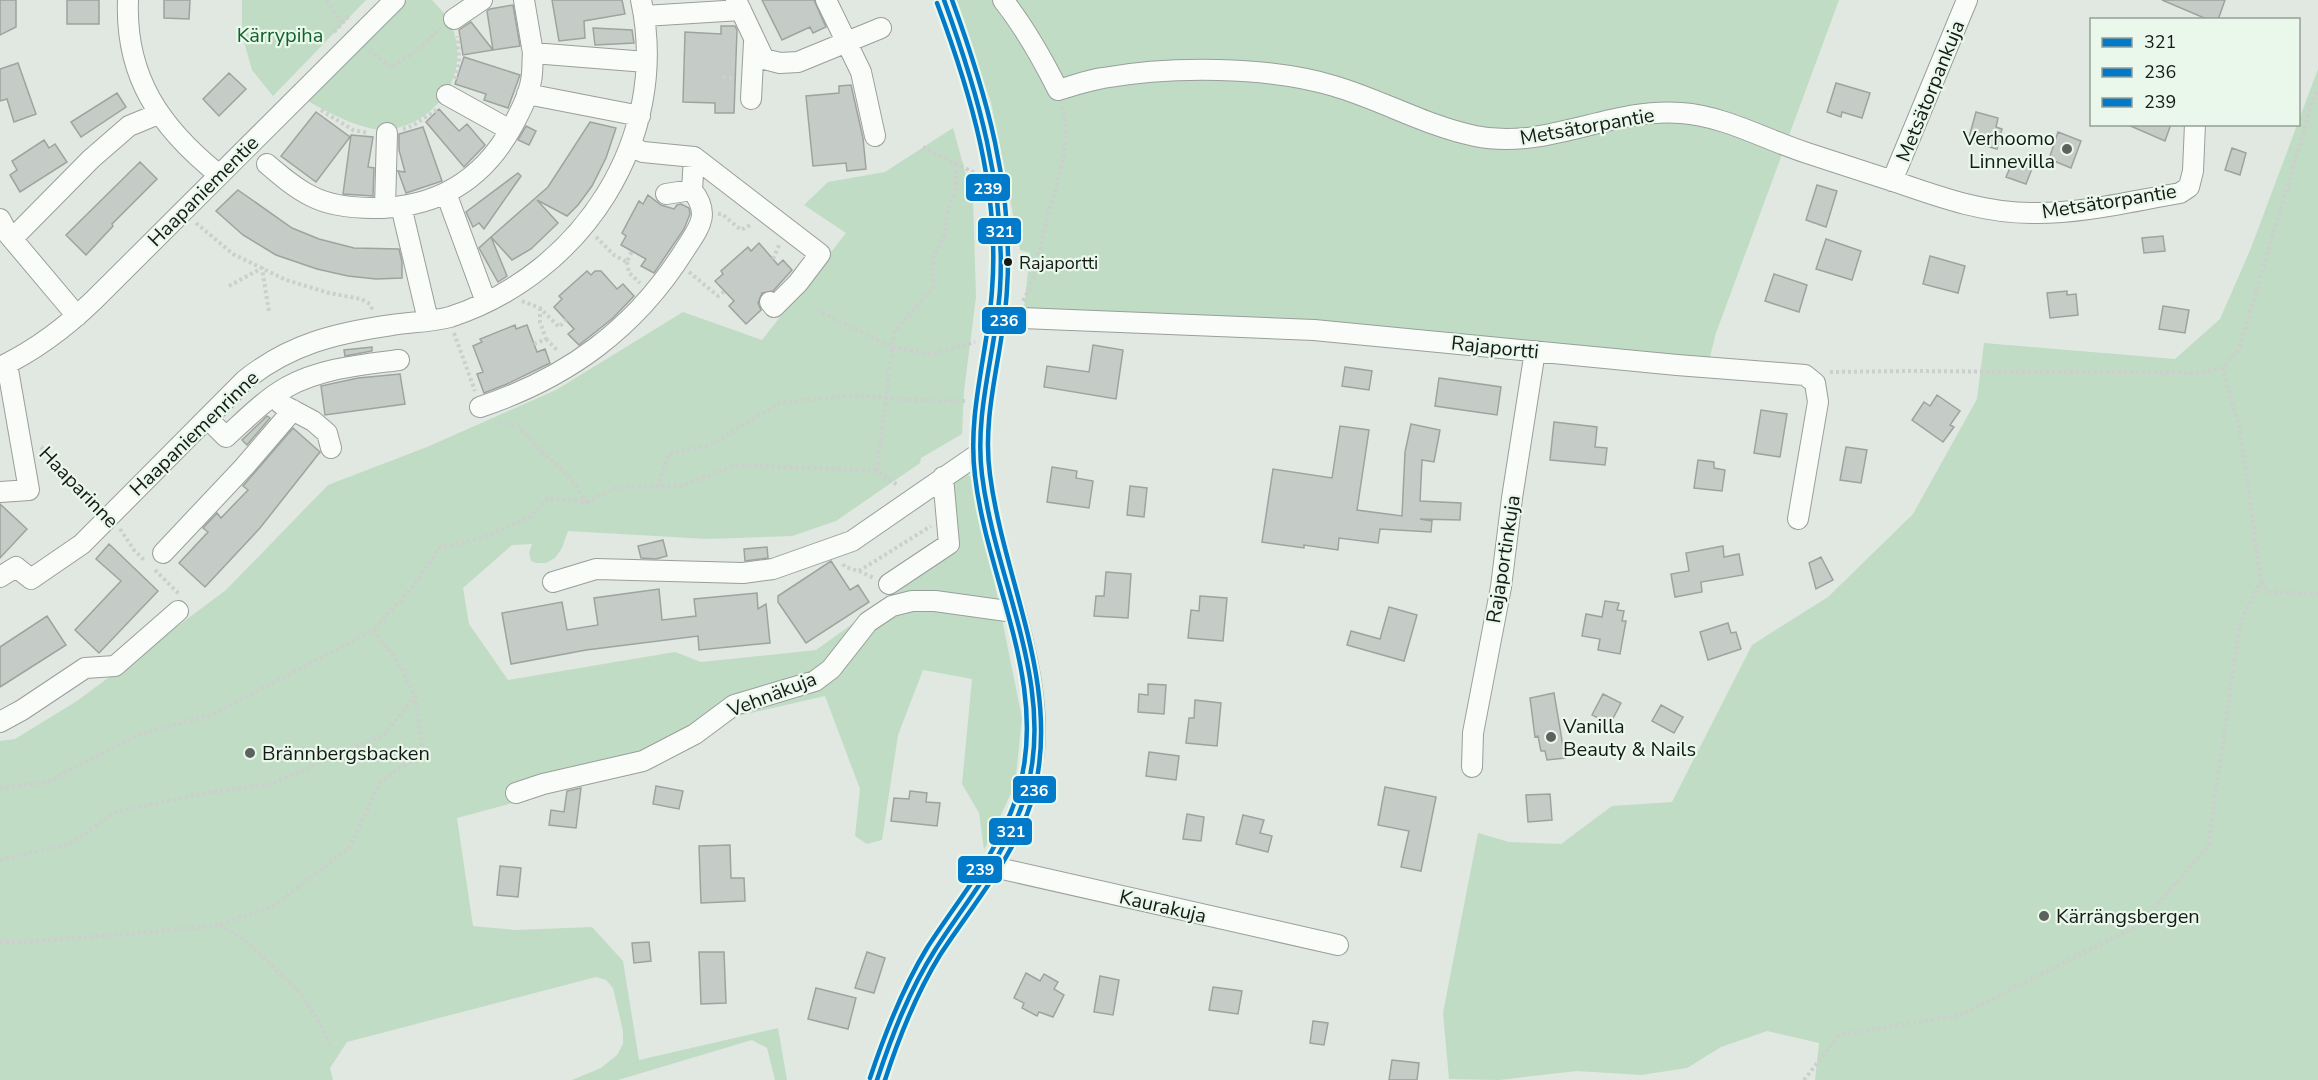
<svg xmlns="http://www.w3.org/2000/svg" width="2318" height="1080" font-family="'Nunito Sans',sans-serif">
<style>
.green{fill:#c0dcc4}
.building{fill:#c5cbc6;stroke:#9ea39e;stroke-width:1.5}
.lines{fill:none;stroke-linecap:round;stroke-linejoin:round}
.minor-casing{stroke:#999f9a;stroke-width:22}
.path{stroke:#cccfcd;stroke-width:4;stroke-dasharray:3 3;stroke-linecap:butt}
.minor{stroke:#fafcfa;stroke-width:20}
.bus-1-casing{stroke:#eaf8ec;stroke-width:9}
.bus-2-casing{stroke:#eaf8ec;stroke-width:9}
.bus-3-casing{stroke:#eaf8ec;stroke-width:9}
.bus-1{stroke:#007ac9;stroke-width:4.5}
.bus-2{stroke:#007ac9;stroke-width:4.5}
.bus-3{stroke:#007ac9;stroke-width:4.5}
.poi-dot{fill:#5c625d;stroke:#eaf8ec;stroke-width:2}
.bus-dot{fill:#151a16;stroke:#eaf8ec;stroke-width:2}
.labels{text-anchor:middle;stroke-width:4.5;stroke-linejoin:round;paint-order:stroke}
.bus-label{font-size:18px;fill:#151a16;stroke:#eaf8ec;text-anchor:start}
.park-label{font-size:20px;fill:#11612a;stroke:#eaf8ec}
.street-label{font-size:20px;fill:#151a16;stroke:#eaf8ec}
.poi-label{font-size:20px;fill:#151a16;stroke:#eaf8ec;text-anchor:start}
.line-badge{stroke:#eaf8ec;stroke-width:2}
.badge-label{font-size:16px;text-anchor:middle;font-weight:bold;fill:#fff}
</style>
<rect width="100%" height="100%" fill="#e0e8e1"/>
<path class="green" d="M242 0H366L273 96 252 70 242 34Z
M407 0H432C437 6 443 11 447 17 475 64 443 120 392 129 366 134 328 112 306 100Z
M954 0H1839L1716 333 1709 361 1310 322 1024 308 1030 253 1020 250 991 102Z
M2318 69V1080H1815L1819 1043 1767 1031 1721 1047 1687 1068 1641 1075 1577 1071 1499 1080 1449 1079 1443 1013 1478 833 1509 842 1561 844 1612 806 1672 802 1752 645 1828 597 1913 514 1977 399 1984 343 2175 359 2220 319 2251 248Z
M953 128 973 200 976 297 964 391 962 434 921 458 920 463 836 521 792 536 708 539 568 531 562 548 555 558 546 563H536L531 561 529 553 532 544 512 545 463 588 469 624 508 680 675 652 701 662 816 650 956 550 948 484 960 473H967L974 481 1022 718 1015 785 984 850 979 813 962 784 972 679 923 670 898 735 882 840 867 844 855 836 860 789 825 696 725 719 658 764 457 818 473 926 515 930 592 927 623 961 639 1060 778 1028 787 1080H775L767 1048 752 1040 618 1080H572L601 1068 617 1055 623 1044V1031L613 988 606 980 596 977 347 1042 330 1068 333 1080H0V741L15 739 77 701 226 590 328 485 427 447 556 390 683 312 762 340 846 233 804 205 828 182 885 172Z"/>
<path class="building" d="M0 0H16V27L0 35Z
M67 0H99V24H67Z
M164 0H190L189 19 164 18Z
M552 0H622L625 14 584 21 585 38 559 41Z
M762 0H814L826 27 813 33 810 27 782 40Z
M2162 0H2225L2218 20H2209Z
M513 5 520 46 493 50 487 11 490 9Z
M471 22 493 50 463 55 459 30Z
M721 26H735L737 30 734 113H715V103L683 102 685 32 721 34Z
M593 28 632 30 634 43 595 45Z
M464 57 520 75 508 108 484 100 486 94 455 84Z
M18 63 36 114 14 122 7 99 0 101V69Z
M229 73 246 89 219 116 203 99Z
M1836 83 1870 93 1862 118 1842 112 1841 117 1827 112Z
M851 85 863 138 866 169 847 171 846 163 813 166 806 96 839 93V86Z
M117 93 126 107 81 137 71 122Z
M439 109 459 131 467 124 485 145 464 167 426 122Z
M316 112 350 137 316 182 281 156Z
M1976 112 1998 118 1996 127 2002 129 1997 149 1968 141Z
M590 122 616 128 606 158 592 186 578 205 567 216 537 200 558 223 531 249 512 260 491 237 548 187Z
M2126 124H2171L2165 141Z
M526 126 536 131 529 145 518 140Z
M423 127 442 181 406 193 398 171 405 172 399 150V134Z
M2058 132 2081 141 2071 168 2049 159Z
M351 135 373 137 368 167 374 168 373 196 343 194Z
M44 140 49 148 55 144 67 162 20 192 10 175 17 170 12 161Z
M2232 148 2246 153 2240 175 2225 170Z
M2014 159 2033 166 2026 184 2006 177Z
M140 162 157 179 112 224 113 226 86 255 66 235Z
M518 173 521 176 484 229 479 223 473 227 466 212Z
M1817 185 1837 191 1826 227 1806 220Z
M238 190 292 228 319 239 354 248 399 249 402 262V278L376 279 348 276 317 269 276 255 243 235 216 211Z
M648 195 661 205 674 209 677 205 681 204 689 208 690 214 684 229 654 273 641 266 646 259 621 245 626 236 622 233 639 201 643 204Z
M2163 236 2165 251 2144 253 2142 238Z
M491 237 507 276 498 282 479 248Z
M1826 239 1861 251 1852 280 1816 269Z
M759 243 778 265 783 260 792 270 773 291 762 293 758 303 761 310 746 324 729 306 734 301 715 281 723 274 721 271 748 247 751 251Z
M1930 256 1965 266 1958 293 1923 284Z
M587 271 591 275 595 271H601L617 289 623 284 634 296 613 318 579 345 568 334 574 329 554 307 562 299 559 296Z
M1774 274 1807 285 1799 312 1765 301Z
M2067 291V295L2076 294 2078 315 2050 318 2047 293Z
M2163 306 2189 310 2185 333 2159 329Z
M515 325 516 329 527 325 537 352 545 349 550 363 507 384 484 393 477 374 483 372 473 346 482 342 480 339Z
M1093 345 1123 350 1116 399 1044 387 1047 366 1089 372Z
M372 347V351L345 356 344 350Z
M1345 367 1372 371 1369 390 1342 386Z
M400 374 405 404 325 415 321 386 358 378Z
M1439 378 1501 387 1497 415 1435 406Z
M1937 395 1960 411 1950 425 1954 427 1943 442 1912 420 1924 402 1930 406Z
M1761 410 1787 414 1780 457 1754 453Z
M267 416 270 418 247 445 242 440Z
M1554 422 1597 427 1595 447 1607 448 1605 465 1550 460Z
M1411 424 1440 430 1434 462 1422 460 1420 501 1461 503 1460 520 1420 519 1432 521 1431 532 1380 529 1378 543 1339 538 1338 550 1304 545V548L1262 542 1273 469 1332 478 1340 426 1369 430 1357 510 1402 516 1405 452Z
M293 428 320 452 260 528 205 587 179 563 208 532 203 528 217 513 221 518 248 490 243 486Z
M1846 447 1867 450 1861 483 1840 480Z
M1698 460 1714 462V468L1725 470 1722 491 1694 488Z
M1052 467 1077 471 1076 478 1093 481 1089 508 1047 502Z
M1130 486 1147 488 1144 517 1127 515Z
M0 504 27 529 0 558Z
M663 540 667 556 656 559 641 558 638 546Z
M109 544 158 591 99 653 75 630 121 581 96 559Z
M1723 546 1724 557 1739 554 1743 575 1701 582 1702 592 1675 597 1671 574 1689 571 1686 553Z
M767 547 768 558 745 561 744 549Z
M1821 557 1833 580 1816 589 1809 563Z
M831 561 850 590 858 585 869 602 806 643 778 602V596Z
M1106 572 1131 574 1128 618 1094 616 1096 596H1104Z
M659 589 662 620 696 616 694 599 757 593 758 609 766 604 770 643 699 650 698 636 586 650 511 664 502 613 562 602 567 630 598 625 594 598Z
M1200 596 1227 598 1223 641 1188 638 1191 610 1199 611Z
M1605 601 1619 603 1617 610 1624 611 1622 621H1626L1620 654 1598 650 1600 639 1582 636 1586 614 1602 617Z
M1389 607 1417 615 1404 661 1347 645 1351 631 1380 639Z
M47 616 66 645 0 687V647Z
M1728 623 1731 633 1736 632 1741 649 1708 660 1700 632Z
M1148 684 1166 685 1164 714 1138 712 1139 694 1148 695Z
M1554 693 1565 758 1547 760 1545 751H1541L1538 736 1535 737 1530 698Z
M1603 694 1621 703 1610 724 1592 715Z
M1195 700 1221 703 1217 746 1186 743 1189 718H1194Z
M1661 705 1683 717 1674 733 1652 721Z
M1149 752 1179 756 1176 780 1146 776Z
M656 786 683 791 679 809 653 804Z
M1385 787 1436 797 1421 871 1401 867 1409 831 1378 825Z
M581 788 576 828 549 825 551 810 564 812 567 791Z
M910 791 927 793 926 802 940 803 937 826 891 821 894 798 909 799Z
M1550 794 1552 820 1528 822 1526 795Z
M1187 814 1204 817 1201 841 1183 839Z
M1243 815 1264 820 1260 833 1272 836 1268 852 1236 844Z
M730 845 731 878H744L745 901 701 903 699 846Z
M500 866 521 868 518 897 497 895Z
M649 942 651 961 634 963 632 943Z
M699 952H724L726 1003 701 1004Z
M867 952 885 958 874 993 855 988Z
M1026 973 1040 981 1044 974 1058 982 1054 989 1064 995 1053 1017 1039 1012 1037 1016 1022 1008 1024 1003 1014 998Z
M1100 976 1119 980 1113 1015 1094 1012Z
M1213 987 1242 991 1238 1014 1209 1010Z
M816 988 856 998 848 1029 808 1019Z
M1313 1021 1328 1023 1324 1045 1310 1043Z
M1392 1060 1419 1063 1417 1080H1389Z"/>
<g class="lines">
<defs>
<path id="minor" d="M128 0C125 77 160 127 218 174
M524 0 533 53 646 62
M736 0 764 59 780 63 798 62 881 28
M826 0 861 72 875 136
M1003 0C1025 28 1042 58 1058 90 1073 86 1088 80 1103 78 1171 66 1267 66 1334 86 1382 100 1426 126 1475 136 1546 151 1611 107 1681 113 1725 116 1766 140 1807 153 1837 163 1866 172 1896 182 1942 198 1987 214 2036 213 2085 213 2132 201 2180 193L2189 187 2193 171 2195 124
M644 16 741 10
M454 19 482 0
M527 94 640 116
M447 95 510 130
M751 99 754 42
M631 147 643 152 694 157 820 254 798 283 774 307 770 302
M267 164C281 176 295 188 311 196 330 206 354 208 374 208 436 208 482 181 512 127 520 112 528 97 531 81 533 72 532 62 533 53
M1892 181 1967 0
M446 193 486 302
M666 194 692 190
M401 206 428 320
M385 208 387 133
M0 219 8 234 77 316
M12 239 91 159 129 126 158 114
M998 317 1314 330 1677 365 1805 375 1815 383 1818 402 1798 519
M0 367C34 351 67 326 94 300L395 0
M281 404 313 421 327 433 331 448
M480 407C567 378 635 329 684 251 698 229 712 215 692 190L694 157
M207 418 226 437C245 420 264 400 287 387 322 368 361 365 399 360
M0 492 29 490 7 364
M163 553 244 467 293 410
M0 577 16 567 31 579 82 544 245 380C290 344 336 333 392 325 410 322 432 322 450 317 582 274 671 138 641 0
M553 582 596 569 743 573 773 569 852 541 981 452
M889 584 949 544 943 477
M0 722 22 710 85 668 115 666 178 611
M1472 767 1473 733 1501 587 1512 498 1535 351
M516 793 543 784 643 761 695 734 734 705 815 681 831 669 868 622 892 606 912 601H935L1014 612
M989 866 1338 945
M877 1080C891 1036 910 989 935 950 967 900 1008 850 1026 793 1058 690 995 576 982 475 974 412 996 351 1000 288 1007 190 979 90 944 0"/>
</defs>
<use href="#minor" class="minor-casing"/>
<path class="path" d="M327 0 342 23
M334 32 349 16
M370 50 391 68 418 49 441 28
M723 77 733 78
M455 79 459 62 458 36
M321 110 353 130 369 133
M403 129 412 126 438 109
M923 147 975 173
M718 214H722L741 230 752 224
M196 223 233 254 286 280 329 293 361 299 370 304 373 311
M596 237 614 255 627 262 632 251
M773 259 780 243
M627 262 629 273 640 283
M689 272 718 296 725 291
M229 286 262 268 269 312
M522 301 540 308 559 327 566 320
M1023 301C1038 274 1037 259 1044 231 1053 189 1074 149 1062 105
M817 310 892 347 931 354 975 342
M454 333 475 391
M546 339 558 351
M534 344 546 339 540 322V309
M1830 372 1910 371 2201 373 2222 368 2239 349 2312 103 2318 89
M41 447 97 503
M877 471 894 332 933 287V258L945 234 946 218 956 187V163
M657 487 669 454 710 445 779 403 853 395 908 400 965 401
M587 502 618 487 681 486 736 465 877 471 899 486
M120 529 134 550 145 561
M843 564 845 567 859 571 931 526
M155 570 179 594
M859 571 874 578
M2261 582 2269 592 2318 594
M0 788 47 782 139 734 211 715 373 630
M0 860 71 843 116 812 205 793 271 784 385 734 415 696
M220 925 245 940 301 994 319 1022 331 1047
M0 942H23L138 933 219 925 275 905 350 847 380 782 423 752 415 696 399 663 373 630 415 584 439 548 480 538 529 518 548 498 587 502 567 474 541 451 518 426 495 422
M1804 1080 1839 1035 1960 1015 2139 925 2208 847 2240 622 2261 582 2240 430 2222 368"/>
<use href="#minor" class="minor"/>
<defs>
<path id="bus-1" d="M877 1080C892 1035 909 991 935 950 967 900 1009 851 1026 793 1057 685 995 581 982 475 974 412 996 351 1000 289 1006 189 978 93 944 0"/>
<path id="bus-2" d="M885 1080C899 1037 916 994 940 955 973 904 1018 853 1034 793 1061 683 1004 582 990 475 981 412 1004 351 1007 289 1014 189 986 93 952 0"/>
<path id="bus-3" d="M870 1078C885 1033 902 989 927 948 959 898 1001 850 1018 792 1050 685 987 580 975 476 967 413 988 352 992 290 1000 191 971 94 937 3"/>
</defs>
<use href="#bus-1" class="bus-1-casing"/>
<use href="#bus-2" class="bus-2-casing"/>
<use href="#bus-3" class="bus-3-casing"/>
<use href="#bus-1" class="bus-1"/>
<use href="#bus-2" class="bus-2"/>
<use href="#bus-3" class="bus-3"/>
</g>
<g class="poi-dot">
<circle cx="2067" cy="149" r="6"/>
<circle cx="1551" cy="737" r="6"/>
<circle cx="250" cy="753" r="6"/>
<circle cx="2044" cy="916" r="6"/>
</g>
<circle class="bus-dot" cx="1008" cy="262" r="5"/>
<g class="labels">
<g class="bus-label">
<text x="1019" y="269">Rajaportti</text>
</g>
<g class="park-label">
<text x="280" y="42">Kärrypiha</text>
</g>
<g class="street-label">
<text transform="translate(1930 91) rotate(-68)" y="7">Metsätorpankuja</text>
<text transform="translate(1587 126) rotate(-10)" y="7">Metsätorpantie</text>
<text transform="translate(203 191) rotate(-45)" y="7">Haapaniementie</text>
<text transform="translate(2109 201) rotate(-9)" y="7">Metsätorpantie</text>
<text transform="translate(1495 347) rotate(6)" y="7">Rajaportti</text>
<text transform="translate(194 433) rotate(-44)" y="7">Haapaniemenrinne</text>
<text transform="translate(79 487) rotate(46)" y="7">Haaparinne</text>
<text transform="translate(1503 559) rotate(-81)" y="7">Rajaportinkuja</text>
<text transform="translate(772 694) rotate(-21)" y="7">Vehnäkuja</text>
<text transform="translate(1163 906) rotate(13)" y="7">Kaurakuja</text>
</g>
<g class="poi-label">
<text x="2055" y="145" text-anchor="end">Verhoomo<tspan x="2055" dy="23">Linnevilla</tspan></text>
<text x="1563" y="733">Vanilla<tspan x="1563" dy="23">Beauty &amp; Nails</tspan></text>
<text x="262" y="760">Brännbergsbacken</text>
<text x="2056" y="923">Kärrängsbergen</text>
</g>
</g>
<g class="line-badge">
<rect x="965" y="173" width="46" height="29" rx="6" fill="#007ac9"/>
<rect x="977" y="217" width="45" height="28" rx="6" fill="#007ac9"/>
<rect x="981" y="306" width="46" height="29" rx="6" fill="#007ac9"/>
<rect x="1012" y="775" width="45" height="29" rx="6" fill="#007ac9"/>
<rect x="988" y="817" width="45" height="29" rx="6" fill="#007ac9"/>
<rect x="957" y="855" width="46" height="29" rx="6" fill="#007ac9"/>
</g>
<g class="badge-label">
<text x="988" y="194">239</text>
<text x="1000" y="237">321</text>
<text x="1004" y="326">236</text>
<text x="1034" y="796">236</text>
<text x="1011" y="837">321</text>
<text x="980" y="875">239</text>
</g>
<rect x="2090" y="18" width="210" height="108" fill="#eaf8ec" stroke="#959f96" stroke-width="1.5"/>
<rect x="2102" y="38" width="30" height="9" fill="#007ac9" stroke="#959f96" stroke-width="1.5"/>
<text x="2144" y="48" font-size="18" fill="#151a16">321</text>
<rect x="2102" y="68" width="30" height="9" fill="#007ac9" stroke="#959f96" stroke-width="1.5"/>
<text x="2144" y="78" font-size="18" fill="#151a16">236</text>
<rect x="2102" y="98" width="30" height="9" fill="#007ac9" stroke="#959f96" stroke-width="1.5"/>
<text x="2144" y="108" font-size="18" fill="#151a16">239</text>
</svg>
